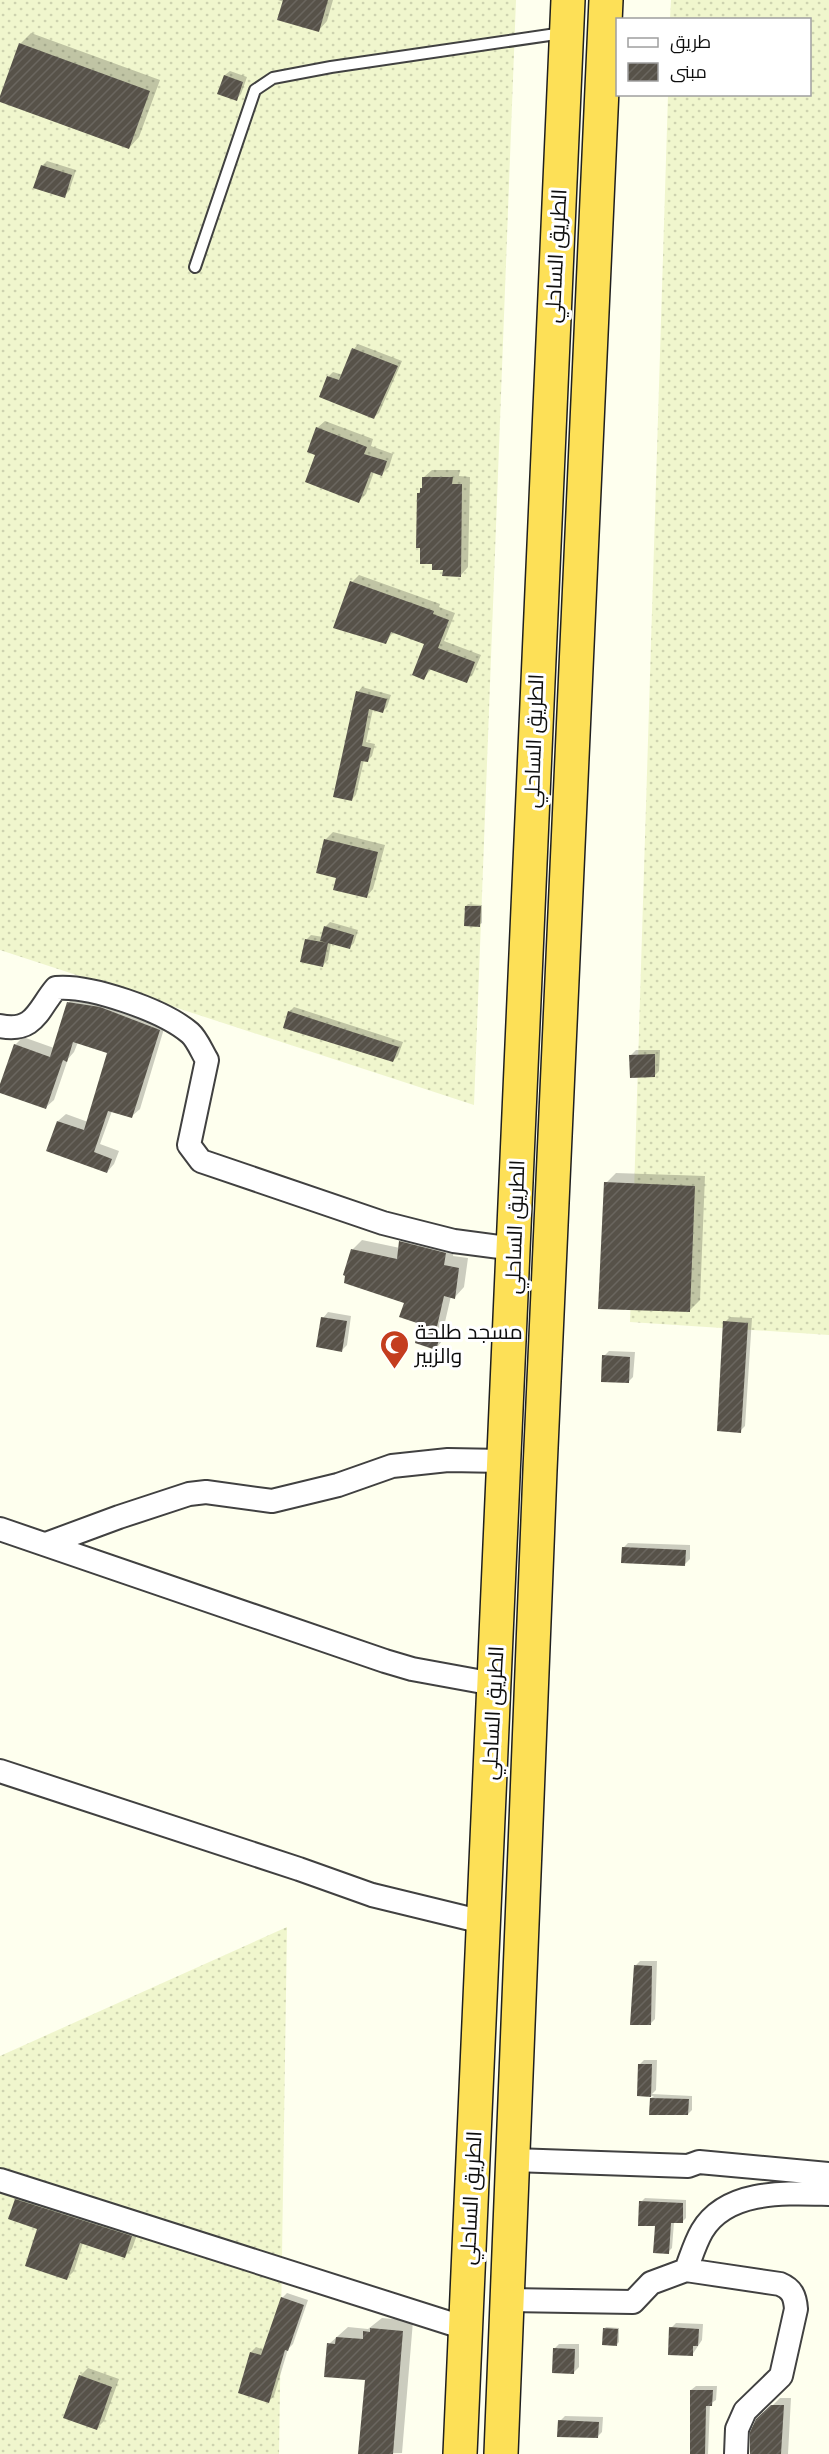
<svg xmlns="http://www.w3.org/2000/svg" width="829" height="2454" font-family="'Noto Serif',Cairo,serif">
<style>
.farmland{fill:url(#farmland-dots)}
.shadow{fill:#0003}
.building{fill:url(#building-hatch)}
.lines{fill:none;stroke-linecap:round;stroke-linejoin:round}
.service-casing{stroke:#414141;stroke-width:14}
.minor-casing{stroke:#414141;stroke-width:26}
.trunk-casing{stroke:#1f1f1f;stroke-width:36}
.service{stroke:#fff;stroke-width:10}
.minor{stroke:#fff;stroke-width:22}
.trunk{stroke:#fde057;stroke-width:33}
.labels{text-anchor:middle;stroke-width:6;stroke-linejoin:round;paint-order:stroke}
.street-label{font-size:21px;fill:#0e0e0e;stroke:#fff}
.poi-label{font-size:21px;fill:#0e0e0e;stroke:#fff;text-anchor:start}
</style>
<defs>
<pattern id="farmland-dots" width="8" height="8" patternUnits="userSpaceOnUse" patternTransform="scale(1.5)"><rect width="8" height="8" fill="#f0f6cd"/><path d="M2 2h.1M6 6h.1" fill="none" stroke="#cdd2af" stroke-width="1.8" stroke-linecap="round"/></pattern>
<pattern id="building-hatch" width="6" height="6" patternUnits="userSpaceOnUse" patternTransform="scale(1.5)"><rect width="6" height="6" fill="#575249"/><path d="M-1 1l2-2M0 6l6-6M5 7l2-2" fill="none" stroke="#6a665f"/></pattern>
</defs>
<rect width="100%" height="100%" fill="#feffee"/>
<path class="farmland" d="M0 0H516L474 1105 0 950Z
M671 0H829V1335L630 1322 668 95 810 94V20L670 19Z
M287 1927 279 2454H0V2056Z"/>
<path class="shadow" d="M278 0H333L327 21 319 30 284 2Z
M31 33 160 80 139 137 129 148 0 101 20 44Z
M230 71 247 77 241 94 236 99 219 93 225 75Z
M47 161 76 170 69 191 64 196 42 166Z
M358 344 402 361 379 413 374 417 321 396 329 376 333 372 343 375 354 349Z
M325 421 373 439 371 446 393 454 389 467 382 474 374 472 366 494 359 501 317 455V428Z
M432 470H460L459 476 470 477 468 567 461 575 444 569 418 494 424 486V477Z
M359 575 440 604 439 607 455 613 444 641 481 655 473 674 466 681 432 668 424 678 426 643 394 631 385 643 352 582Z
M362 687 391 695 387 707 382 712 373 709 366 742 375 744 372 756 367 761 364 760 356 795 351 800 358 692Z
M333 832 385 845 373 889 366 897 338 877 318 872 326 839Z
M468 904 482 905V923L479 925 466 906Z
M330 922 358 930 354 943 349 948 331 943 328 960 323 965 306 940 311 935 323 937 325 927Z
M77 995 166 1022 140 1109 132 1116 112 1111 100 1144 119 1151 114 1164 107 1172 58 1121 66 1114 88 1122 109 1052 78 1042 74 1052 68 1059 54 1100 46 1107 0 1091 15 1045 23 1037 54 1048 69 1002Z
M294 1007 403 1042 398 1056 393 1061 289 1012Z
M636 1050H660L659 1071 654 1076 631 1055Z
M616 1173 705 1176 700 1300 689 1311 606 1183Z
M410 1232 455 1243 453 1256 468 1258 464 1287 455 1297 451 1296 445 1322 450 1323 445 1338 436 1348 406 1302 352 1250 362 1240 400 1248 401 1242Z
M328 1312 351 1316 347 1345 342 1350 323 1318Z
M730 1317 752 1318 745 1426 740 1431 725 1322Z
M609 1351 635 1352 633 1377 628 1382 604 1356Z
M628 1543 690 1545V1559L685 1564 623 1548Z
M640 1961H657L655 2019 650 2024 635 1966Z
M644 2060H657L656 2090 652 2094 692 2096V2110L688 2114 651 2098 654 2096 638 2095 639 2065Z
M23 2192 139 2229 132 2249 124 2257 83 2243 74 2271 67 2278 39 2228 16 2200Z
M645 2198 686 2200V2218L682 2222H674L672 2248 668 2252 656 2225 641 2202Z
M287 2293 308 2300 293 2344 288 2349 274 2396 269 2401 251 2352 256 2347 264 2350 282 2298Z
M382 2318 413 2321 402 2453 360 2454 366 2379 329 2344 348 2327 368 2329Z
M676 2323 703 2324 702 2340 692 2355 671 2328Z
M606 2327 619 2328V2342L617 2344 604 2329Z
M559 2344H579V2367L574 2372 554 2349Z
M88 2368 119 2379 104 2421 97 2428 80 2376Z
M696 2386H717L716 2400 710 2404 708 2454H690L691 2390Z
M780 2398H791L788 2454H751L758 2420Z
M565 2416 603 2417 602 2432 597 2437 560 2421Z"/>
<path class="building" d="M283 0H328L319 32 277 20Z
M19 43 150 91 129 149 0 102V96Z
M224 75 243 82 237 101 217 94Z
M41 165 72 175 65 198 33 188Z
M352 348 398 366 374 419 319 397 327 376 339 380Z
M316 427 367 447 364 454 387 461 382 476 371 472 359 503 305 482 315 455 307 452Z
M422 477H453L452 484H462L461 577 442 576 443 570H432V564H420V548H416L417 493H420V488H422Z
M350 581 434 611 433 614 449 620 438 648 475 662 467 683 429 669 424 680 412 675 424 644 391 632 386 644 333 628Z
M356 691 387 699 383 713 369 709 362 746 371 748 368 762 361 761 352 801 333 797Z
M324 839 378 852 367 898 333 890 336 878 316 873Z
M465 906H481L480 927 464 926Z
M324 926 354 935 350 949 320 941Z
M305 939 328 943 323 967 300 962Z
M67 1002 100 1007 160 1030 132 1118 108 1111 94 1152 112 1159 107 1173 46 1151 57 1121 84 1130 107 1053 73 1042 67 1062 63 1060 46 1109 0 1093V1084L14 1044 50 1057Z
M288 1011 399 1047 393 1062 283 1028Z
M655 1054V1077L630 1078 629 1055Z
M604 1182 695 1186 690 1312 598 1309Z
M399 1241 446 1253 444 1265 459 1268 455 1299 444 1296 436 1331 441 1333 436 1350 415 1343 420 1324 399 1317 404 1303 344 1283 345 1276 343 1275 351 1249 397 1259Z
M321 1317 347 1321 342 1352 316 1347Z
M723 1321 748 1323 741 1433 717 1431Z
M602 1355 630 1357 629 1383 601 1382Z
M622 1547 686 1550 685 1566 621 1563Z
M634 1965 652 1966 651 2025H630Z
M638 2064H652L651 2097 637 2096Z
M650 2098 689 2099 688 2115H649Z
M15 2199 132 2236 125 2258 80 2243 67 2280 25 2266 37 2229 8 2219Z
M639 2201 683 2203V2223H671L669 2254 653 2253 655 2226H638Z
M281 2297 304 2305 288 2351 285 2350 269 2403 238 2393 250 2352 261 2355Z
M669 2327 699 2329 698 2346H693V2356L668 2355Z
M370 2328 403 2331 393 2454H358L365 2380 324 2377 327 2343 335 2344 336 2337 363 2339V2331L370 2332Z
M603 2328 618 2329 617 2346 602 2345Z
M553 2348 575 2349 574 2374 552 2373Z
M79 2375 112 2387 97 2430 63 2418Z
M690 2390H713L712 2406H706L705 2454H690Z
M771 2405H784L781 2454H750V2432L756 2419Z
M558 2420 599 2422 598 2438 557 2437Z"/>
<g class="lines">
<defs>
<path id="service" d="M195 267 255 90 273 78 331 67 563 33"/>
<path id="minor" d="M0 1026C35 1033 38 1009 56 988 90 985 163 1010 190 1033 197 1039 202 1052 207 1060L189 1145 201 1161 383 1223 454 1241 514 1249
M0 1529 385 1661 412 1669 494 1684
M46 1544 119 1517 189 1494 206 1492 272 1501 338 1485 392 1466 448 1460 504 1461
M0 1771 299 1869 372 1895 483 1922
M513 2160 688 2166 699 2162 829 2174
M0 2180 465 2328
M686 2270 780 2284C792 2289 795 2296 796 2309L781 2376 745 2411 737 2429 736 2454
M507 2300 633 2302 651 2283 686 2270C691 2257 695 2243 702 2231 727 2189 787 2193 829 2194"/>
<path id="trunk" d="M460 2454 568 0
M501 2454 540 1470 606 0"/>
</defs>
<use href="#service" class="service-casing"/>
<use href="#minor" class="minor-casing"/>
<use href="#trunk" class="trunk-casing"/>
<use href="#service" class="service"/>
<use href="#minor" class="minor"/>
<use href="#trunk" class="trunk"/>
</g>
<defs>
<symbol id="mosque-pin" viewBox="-11 -11 22 30"><path d="M0 17L-7.5 6A9.5 9.5 0 1 1 7.5 6Z" fill="#c43d1f" stroke="#fff"/><path d="M3.5-4.9A6 6 0 1 0 3.5 4.9A5 5 0 1 1 3.5-4.9Z" fill="#fff"/></symbol>
</defs>
<g fill-rule="evenodd">
<use href="#mosque-pin" x="378" y="1328" width="33" height="45"/>
</g>
<g class="labels">
<g class="street-label">
<text transform="translate(556 256) rotate(-87)" y="7">الطريق الساحلي</text>
<text transform="translate(534 741) rotate(-88)" y="7">الطريق الساحلي</text>
<text transform="translate(515 1227) rotate(-88)" y="7">الطريق الساحلي</text>
<text transform="translate(493 1713) rotate(-87)" y="7">الطريق الساحلي</text>
<text transform="translate(471 2198) rotate(-87)" y="7">الطريق الساحلي</text>
</g>
<g class="poi-label">
<text x="415" y="1339">مسجد طلحة<tspan x="415" dy="24">والزبير</tspan></text>
</g>
</g>
<rect x="616" y="18" width="195" height="78" fill="#ffffff" stroke="#9f9f9f" stroke-width="1.5"/>
<rect x="628" y="38" width="30" height="9" fill="#ffffff" stroke="#9f9f9f" stroke-width="1.5"/>
<text x="670" y="48" font-size="18" fill="#0e0e0e">طريق</text>
<rect x="628" y="63" width="30" height="18" fill="url(#building-hatch)" stroke="#9f9f9f" stroke-width="1.5"/>
<text x="670" y="78" font-size="18" fill="#0e0e0e">مبنى</text>
</svg>
